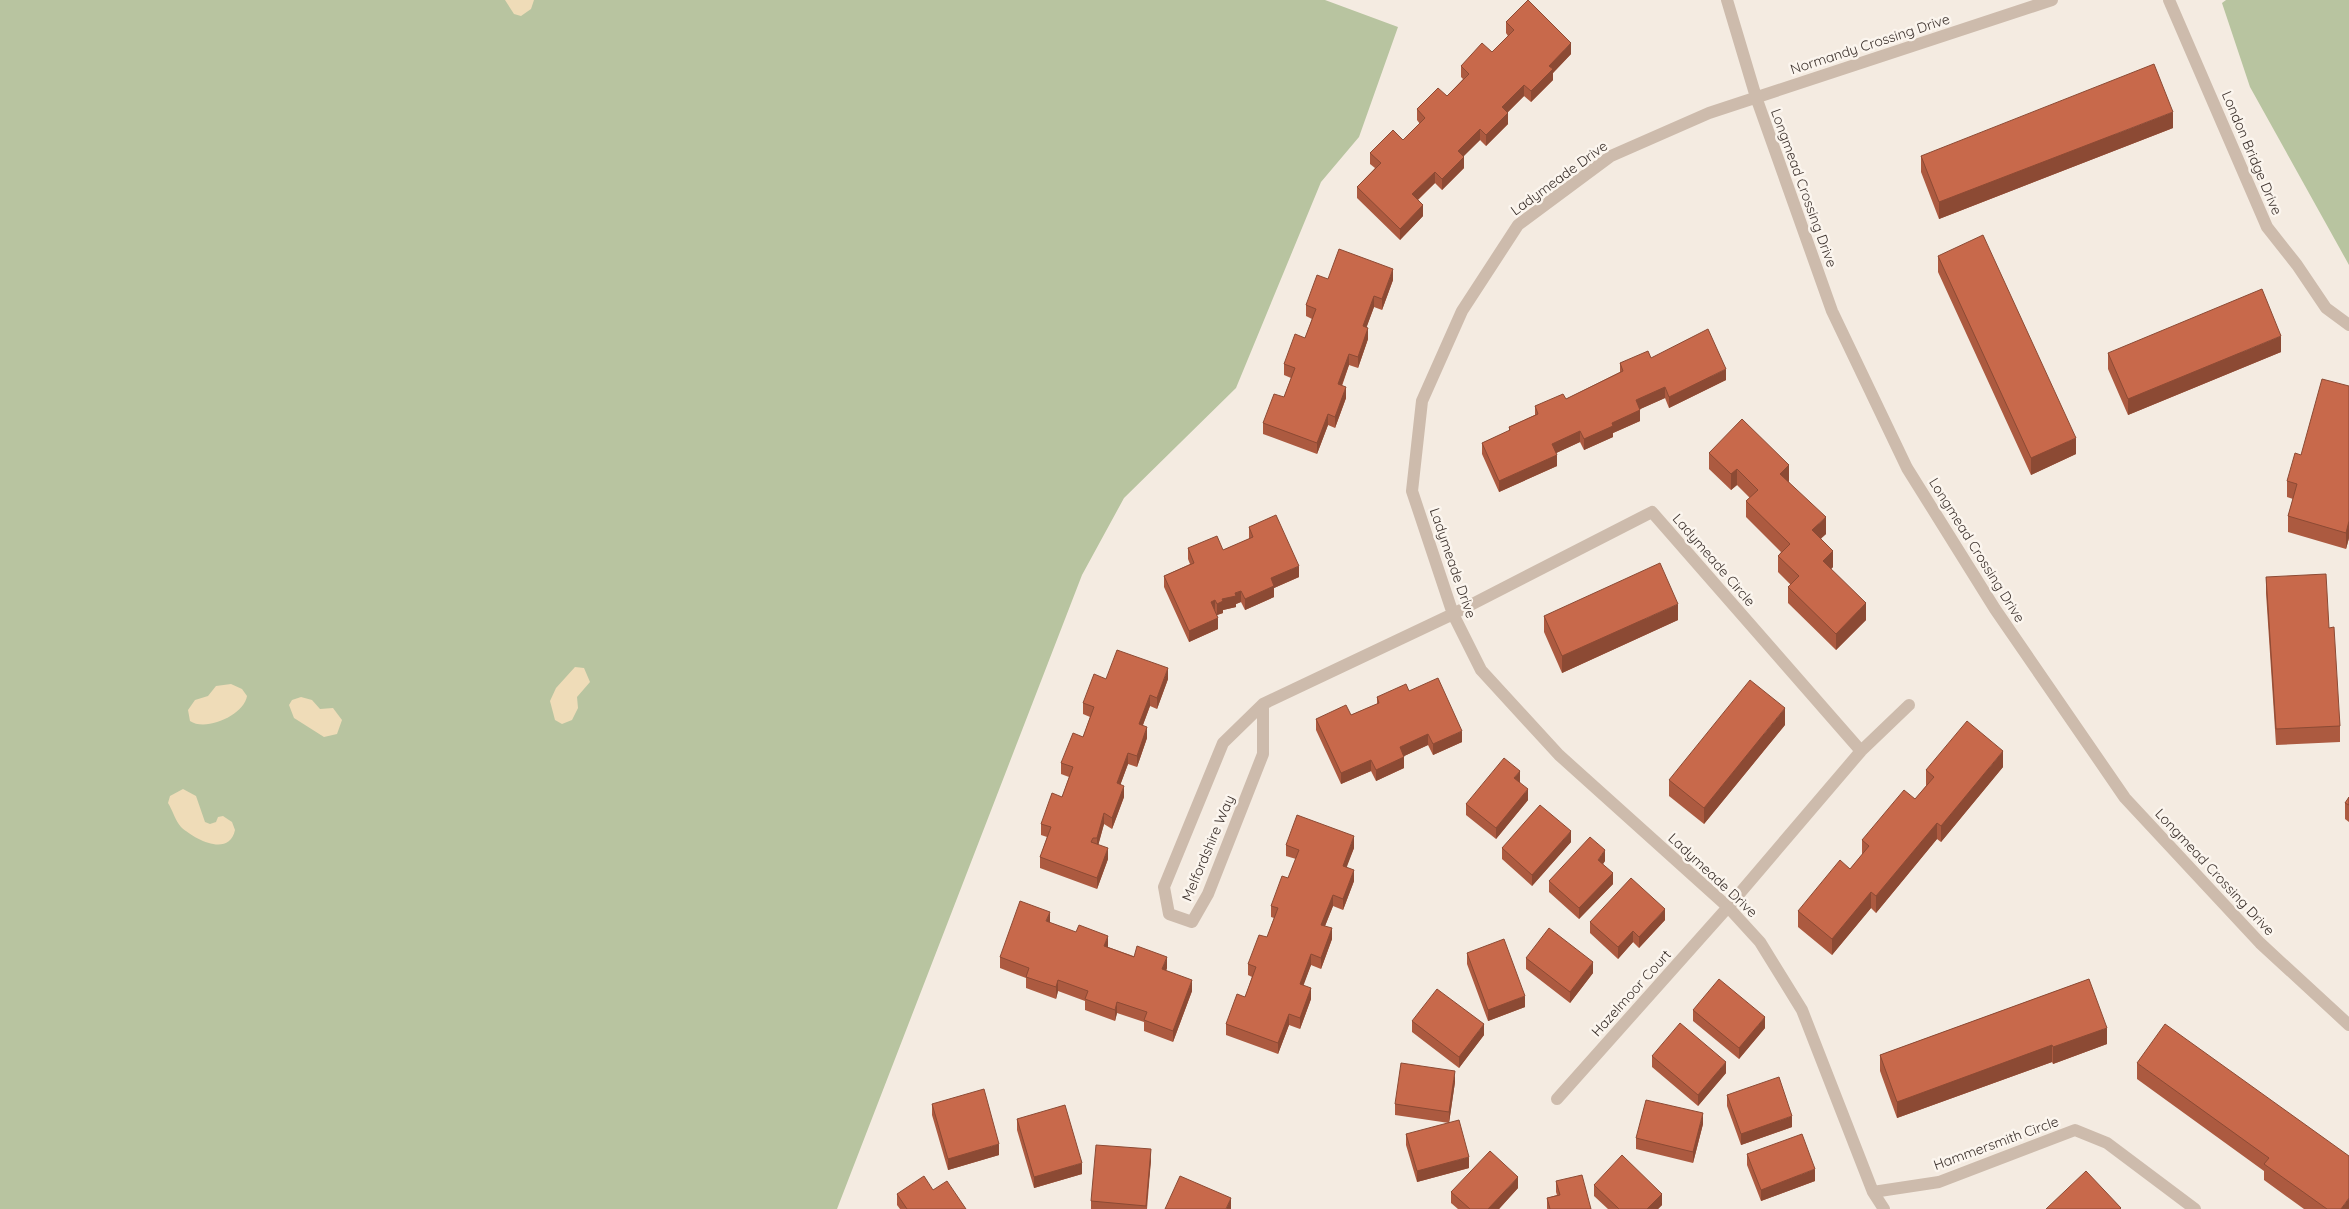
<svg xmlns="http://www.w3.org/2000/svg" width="2349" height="1209" font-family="Quicksand,sans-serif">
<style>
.green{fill:#b8c4a0}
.sand{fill:#efdcb8}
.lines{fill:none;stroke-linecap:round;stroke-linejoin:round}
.minor{stroke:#cdbbac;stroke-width:12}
.wall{fill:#ac5a40}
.shaded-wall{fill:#8c4a34}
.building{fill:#c8694b;stroke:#8c4a34}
.labels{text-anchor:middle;stroke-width:5;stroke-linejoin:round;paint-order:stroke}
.street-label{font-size:14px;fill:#3b302b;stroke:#fbf5ee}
</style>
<rect width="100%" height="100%" fill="#f4ebe1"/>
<path class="green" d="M0 0H1325L1398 27 1359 137 1321 182 1236 388 1124 498 1082 575 837 1209H0Z
M2226 0H2349V265L2250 87 2222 3Z"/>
<path class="sand" d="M505 0H534L531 9 521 16 514 14Z
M575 667 584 668 590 682 577 697 578 708 572 720 562 724 555 720 550 701 556 688Z
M231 684 242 689 247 696C244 715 206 732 190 721L188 710 195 700 208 696 216 686Z
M301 697 312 700 320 709 333 708 342 720 337 734 324 737 294 718 289 705 292 700Z
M183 789 196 796 205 822 210 824 216 822 218 817 223 816 232 822 235 830C229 858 194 839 181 827 175 820 173 811 168 803L170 796Z"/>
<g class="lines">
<path class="minor" d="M1727 0 1756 97 1832 311 1907 468 1995 609 2125 798 2260 943 2349 1025
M2169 0 2267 227 2297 265 2326 308 2349 325
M1263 704V754L1208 894 1192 922 1169 914 1164 887 1223 743 1263 704 1453 614 1652 512 1861 751
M1557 1099 1728 907 1861 751 1909 705
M1873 1192 1939 1182 2075 1130 2107 1143 2195 1209
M1884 1209 1873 1192 1802 1010 1760 942 1728 907 1559 755 1481 670 1453 614 1412 491 1422 401 1462 311 1518 225 1611 156 1709 113 2052 0"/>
</g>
<path class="wall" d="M1506 22 1571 54 1553 73V80L1531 102 1524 96 1508 112V124L1486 146 1480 140 1463 156 1464 168 1442 190 1435 183 1418 200 1423 216 1400 240 1357 198V187L1375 168 1370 164V153L1403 140 1420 124 1417 120V109L1447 96 1463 79 1461 77V66L1492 52 1508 36 1506 33Z
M2173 128 1939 219 1921 172V156Z
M1938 256 2076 454 2031 475 1938 272Z
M1328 279 1393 280 1382 310 1374 307 1366 328 1368 339 1358 368 1349 365 1342 386 1346 398 1335 428 1328 425 1317 454 1263 434V423L1284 397 1291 378 1284 375V364L1305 338 1312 319 1306 316V305Z
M2281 352 2128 415 2108 369V353Z
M1651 358 1726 380 1669 408 1665 398 1640 409V421L1613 433V437L1584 450 1580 442 1556 453 1557 466 1499 492 1482 454V443L1509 431V427L1535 415V406L1566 399 1620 372V363Z
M2349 386V538L2346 549 2288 532V516L2293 499 2287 497V481L2301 455Z
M1709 453 1789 481V482L1826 534 1821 538 1833 567 1831 569 1866 620 1836 650 1788 603V587L1791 585 1778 572V556L1781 552 1746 517V501L1750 498 1737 485 1731 490 1709 469Z
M1249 527 1299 577 1274 588V597L1245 610 1241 602 1236 604V607L1223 610V613L1217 615 1218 629 1189 642 1164 587V576L1190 564 1188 559V548L1223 550 1249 539Z
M2266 577 2329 628 2340 726V742L2276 745 2266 593Z
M1544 616 1678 620 1562 673 1544 632Z
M1106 679H1168L1157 709 1150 706 1143 725 1147 738 1137 767 1128 764 1120 785 1124 797 1112 829 1104 824 1098 845 1108 859 1097 889 1040 868V857L1047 837 1041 835V824L1062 797 1069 777 1061 774V763L1083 737 1090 717 1083 714V703Z
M1409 691 1462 742 1433 755 1428 745 1404 756V768L1376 781 1371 771 1341 784 1316 730V719L1351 715 1377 704V697Z
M1785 725 1704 824 1669 796V780Z
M2003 767 1941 842 1937 839 1876 913 1871 908 1832 955 1798 927V911L1850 869 1862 855V840L1915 799 1926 786V770Z
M1520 782 1528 800 1496 839 1466 815V804Z
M2349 797V822L2345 819V803Z
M1571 842 1532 886 1502 859V848Z
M1286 845 1354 848 1346 867 1354 881 1343 910 1333 906 1325 926 1332 939 1321 969 1311 965 1303 985 1311 999 1300 1029 1289 1025 1278 1054 1226 1035V1024L1245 997 1252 977 1248 975V964L1267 937 1274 918 1271 917V906L1288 878 1296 859 1286 856Z
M1605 861 1603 864 1613 884 1579 919 1549 892V881Z
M1665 920 1639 948 1633 942 1618 959 1590 933V922Z
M1050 923 1108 947 1167 968 1166 971 1192 991 1173 1042 1144 1031V1022L1117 1013 1115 1021 1085 1010V1001L1058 991 1056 999 1026 988V978L1000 968V957Z
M1467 953 1525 1007 1488 1021 1467 964Z
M1526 958 1593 973 1570 1003 1526 969Z
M2089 979 2107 1044 2053 1064 2052 1062 1897 1118 1880 1071V1055Z
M1693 1010 1765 1028 1739 1059 1693 1021Z
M1412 1021 1484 1035 1459 1068 1412 1032Z
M1652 1056 1726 1073 1698 1106 1652 1067Z
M2137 1063 2349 1209H2304L2264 1180V1171L2137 1079Z
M1455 1082 1449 1123 1395 1115V1104Z
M1727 1095 1792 1127 1741 1145 1727 1106Z
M932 1104 999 1155 948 1170 932 1115Z
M1017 1119 1082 1174 1034 1188 1017 1130Z
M1703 1124 1693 1163 1636 1149V1138Z
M1406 1134 1469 1168 1417 1182 1406 1145Z
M1747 1154 1815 1181 1761 1201 1747 1165Z
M1151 1160 1147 1209H1091V1201Z
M1556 1181 1591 1209H1547V1198L1557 1195 1556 1192Z
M1594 1185 1662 1205 1658 1209H1608L1594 1196Z
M1518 1188 1499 1209H1458L1451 1203V1192Z
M933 1190 966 1209H900L897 1205V1194Z"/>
<path class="shaded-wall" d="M1571 43V54L1553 73V80L1531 102V91L1549 66Z
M1524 85V96L1502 118V107Z
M2173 112V128L1939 219V202Z
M1508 113V124L1486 146V135Z
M1480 129V140L1458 162V151Z
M1464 157V168L1442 190V179Z
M1435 172V183L1412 205V194Z
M1423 205V216L1400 240V229Z
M1393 269V280L1382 310V299Z
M1374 296V307L1363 337V326Z
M1368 328V339L1358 368V357Z
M2281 336V352L2128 415V399Z
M1349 354V365L1338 395V384Z
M1726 369V380L1669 408V397Z
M1346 387V398L1335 428V417Z
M1665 387V398L1636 411V400Z
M1640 410V421L1613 433V437L1584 450V439L1612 423Z
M1328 414V425L1317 454V443Z
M1580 431V442L1552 455V444Z
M2076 438V454L2031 475V458Z
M1557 455V466L1499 492V481Z
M1789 465V481L1780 490V474Z
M1737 469V485L1731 490V474Z
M1826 517V534L1812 547V530Z
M2349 521V538L2346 549V533Z
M1833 551V567L1823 577V561Z
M1299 566V577L1274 588V597L1245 610V599L1271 578Z
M1241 591V602L1236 604V607L1223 610V613L1217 615V604L1222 599Z
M1215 600V611L1211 602Z
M1866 603V620L1836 650V634Z
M1678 604V620L1562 673V656Z
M1218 618V629L1189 642V631Z
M1168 668V679L1157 709V698Z
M1150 695V706L1139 735V724Z
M1785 708V725L1704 824V808Z
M1147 727V738L1137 767V756Z
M1462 731V742L1433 755V744Z
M1428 734V745L1400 758V747Z
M2003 751V767L1941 842V826Z
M1128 753V764L1117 794V783Z
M1404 757V768L1376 781V770Z
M1371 760V771L1341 784V773Z
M1520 771V782L1514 789V778Z
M1124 786V797L1112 829V818Z
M1528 789V800L1496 839V828Z
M1104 813V824L1097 850V838Z
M1937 823V839L1876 913V896Z
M1571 831V842L1532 886V875Z
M1354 836V848L1343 877V866Z
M1108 848V859L1097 889V878Z
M1605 850V861L1598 871V860Z
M1354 870V881L1343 910V899Z
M1613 873V884L1579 919V908Z
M1871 892V908L1832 955V939Z
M1333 895V906L1321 936V925Z
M1665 909V920L1639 948V937Z
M1050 912V923L1046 921Z
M1332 928V939L1321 969V958Z
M1633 931V942L1618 959V947Z
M1108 936V947L1104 957V946Z
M1311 954V965L1300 995V984Z
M1167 957V968L1162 980V969Z
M1593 962V973L1570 1003V992Z
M1058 980V991L1056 999V987Z
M1192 980V991L1173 1042V1031Z
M1311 988V999L1300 1029V1018Z
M1525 996V1007L1488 1021V1010Z
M1117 1002V1013L1115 1021V1010Z
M1289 1014V1025L1278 1054V1043Z
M1765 1017V1028L1739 1059V1048Z
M1484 1024V1035L1459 1068V1057Z
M2107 1028V1044L2053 1064V1047Z
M2052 1045V1062L1897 1118V1102Z
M1726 1062V1073L1698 1106V1095Z
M1455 1071V1082L1449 1123V1112Z
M1703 1113V1124L1693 1163V1152Z
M1792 1116V1127L1741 1145V1134Z
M999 1144V1155L948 1170V1159Z
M1151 1149V1160L1146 1209V1206Z
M1469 1157V1168L1417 1182V1171Z
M1082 1163V1174L1034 1188V1177Z
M1815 1169V1181L1761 1201V1190Z
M1518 1177V1188L1499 1209H1488Z
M1662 1194V1205L1658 1209H1647Z
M1231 1198V1209H1226Z
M2349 1198V1209H2341Z"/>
<path class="building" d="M1528 0 1571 43 1549 66 1553 69 1531 91 1524 85 1502 107 1508 113 1486 135 1480 129 1458 151 1464 157 1442 179 1435 172 1412 194 1423 205 1400 229 1357 187 1381 163 1370 153 1393 130 1403 140 1425 118 1417 109 1438 88 1447 96 1469 74 1461 66 1482 43 1492 52 1514 30 1506 22Z
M2154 64 2173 112 1939 202 1921 156Z
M1983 235 2076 438 2031 458 1938 256Z
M1339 249 1393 269 1382 299 1374 296 1363 326 1368 328 1358 357 1349 354 1338 384 1346 387 1335 417 1328 414 1317 443 1263 423 1274 394 1284 397 1295 368 1284 364 1295 334 1305 338 1316 309 1306 305 1317 275 1328 279Z
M2262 289 2281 336 2128 399 2108 353Z
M1708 329 1726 369 1669 397 1665 387 1636 400 1640 410 1612 423 1613 426 1584 439 1580 431 1552 444 1557 455 1499 481 1482 443 1510 430 1509 427 1538 414 1535 406 1563 394 1566 399 1623 371 1620 363 1648 351 1651 358Z
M2322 379 2349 386V521L2346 533 2288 516 2297 484 2287 481 2295 453 2301 455Z
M1742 419 1789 465 1780 474 1826 517 1812 530 1833 551 1823 561 1866 603 1836 634 1788 587 1799 576 1778 556 1790 544 1746 501 1758 490 1737 469 1731 474 1709 453Z
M1276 515 1299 566 1271 578 1274 586 1245 599 1241 591 1235 593 1236 596 1222 599 1223 601 1217 604 1215 600 1211 602 1218 618 1189 631 1164 576 1194 563 1188 548 1217 536 1223 550 1253 537 1249 527Z
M1660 563 1678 604 1562 656 1544 616Z
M2326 574 2329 628 2334 627 2340 726 2276 729 2266 577Z
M1117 650 1168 668 1157 698 1150 695 1139 724 1147 727 1137 756 1128 753 1117 783 1124 786 1112 818 1104 813 1097 838H1093L1091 842 1108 848 1097 878 1040 857 1051 827 1041 824 1052 793 1062 797 1073 767 1061 763 1073 733 1083 737 1094 707 1083 703 1094 674 1106 679Z
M1438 678 1462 731 1433 744 1428 734 1400 747 1404 757 1376 770 1371 760 1341 773 1316 719 1346 705 1351 715 1379 703 1377 697 1406 684 1409 691Z
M1750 680 1785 708 1704 808 1669 780Z
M1967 721 2003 751 1941 826 1937 823 1876 896 1871 892 1832 939 1798 911 1840 860 1850 869 1869 846 1862 840 1904 790 1915 799 1934 777 1926 770Z
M1504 758 1520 771 1514 778 1528 789 1496 828 1466 804Z
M2349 797V805L2345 803Z
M1540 805 1571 831 1532 875 1502 848Z
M1297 815 1354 836 1343 866 1354 870 1343 899 1333 895 1321 925 1332 928 1321 958 1311 954 1300 984 1311 988 1300 1018 1289 1014 1278 1043 1226 1024 1237 994 1245 997 1256 967 1248 964 1259 935 1267 937 1278 908 1271 906 1282 876 1288 878 1299 850 1286 845Z
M1590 837 1605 850 1598 860 1613 873 1579 908 1549 881Z
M1631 878 1665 909 1639 937 1633 931 1618 947 1590 922Z
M1020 901 1050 912 1046 921 1076 932 1079 925 1108 936 1104 946 1134 957 1137 946 1167 957 1162 969 1192 980 1173 1031 1144 1020 1147 1012 1117 1002 1115 1010 1085 999 1088 991 1058 980 1056 987 1026 977 1029 968 1000 957Z
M1549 928 1593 962 1570 992 1526 958Z
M1504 939 1525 996 1488 1010 1467 953Z
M1719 979 1765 1017 1739 1048 1693 1010Z
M2089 979 2107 1028 2053 1047 2052 1045 1897 1102 1880 1055Z
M1437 989 1484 1024 1459 1057 1412 1021Z
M1680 1023 1726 1062 1698 1095 1652 1056Z
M2165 1024 2349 1156V1198L2341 1209H2327L2264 1164 2269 1158 2137 1063Z
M1401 1063 1455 1071 1449 1112 1395 1104Z
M1779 1077 1792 1116 1741 1134 1727 1095Z
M984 1089 999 1144 948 1159 932 1104Z
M1646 1100 1703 1113 1693 1152 1636 1138Z
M1065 1105 1082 1163 1034 1177 1017 1119Z
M1459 1120 1469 1157 1417 1171 1406 1134Z
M1802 1134 1815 1169 1761 1190 1747 1154Z
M1096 1145 1151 1149 1146 1206 1091 1201Z
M1490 1151 1518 1177 1488 1209H1470L1451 1192Z
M1622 1155 1662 1194 1647 1209H1619L1594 1185Z
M2086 1171 2121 1208 2120 1209H2046Z
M1582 1175 1591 1209H1550L1547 1198 1560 1195 1556 1181Z
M924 1176 933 1190 947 1181 966 1209H907L897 1194Z
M1180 1176 1231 1198 1226 1209H1165Z"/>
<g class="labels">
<g class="street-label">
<text transform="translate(1870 44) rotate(-18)" y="5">Normandy Crossing Drive</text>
<text transform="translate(2252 153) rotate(67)" y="5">London Bridge Drive</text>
<text transform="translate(1559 178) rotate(-36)" y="5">Ladymeade Drive</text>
<text transform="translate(1804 188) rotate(70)" y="5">Longmead Crossing Drive</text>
<text transform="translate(1977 550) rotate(58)" y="5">Longmead Crossing Drive</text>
<text transform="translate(1714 560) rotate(49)" y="5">Ladymeade Circle</text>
<text transform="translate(1453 563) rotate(71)" y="5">Ladymeade Drive</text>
<text transform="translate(1208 848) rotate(-67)" y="5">Melfordshire Way</text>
<text transform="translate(2215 872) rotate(47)" y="5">Longmead Crossing Drive</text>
<text transform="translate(1713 875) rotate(43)" y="5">Ladymeade Drive</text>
<text transform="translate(1631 993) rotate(-48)" y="5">Hazelmoor Court</text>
<text transform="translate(1996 1143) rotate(-20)" y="5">Hammersmith Circle</text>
</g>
</g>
</svg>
